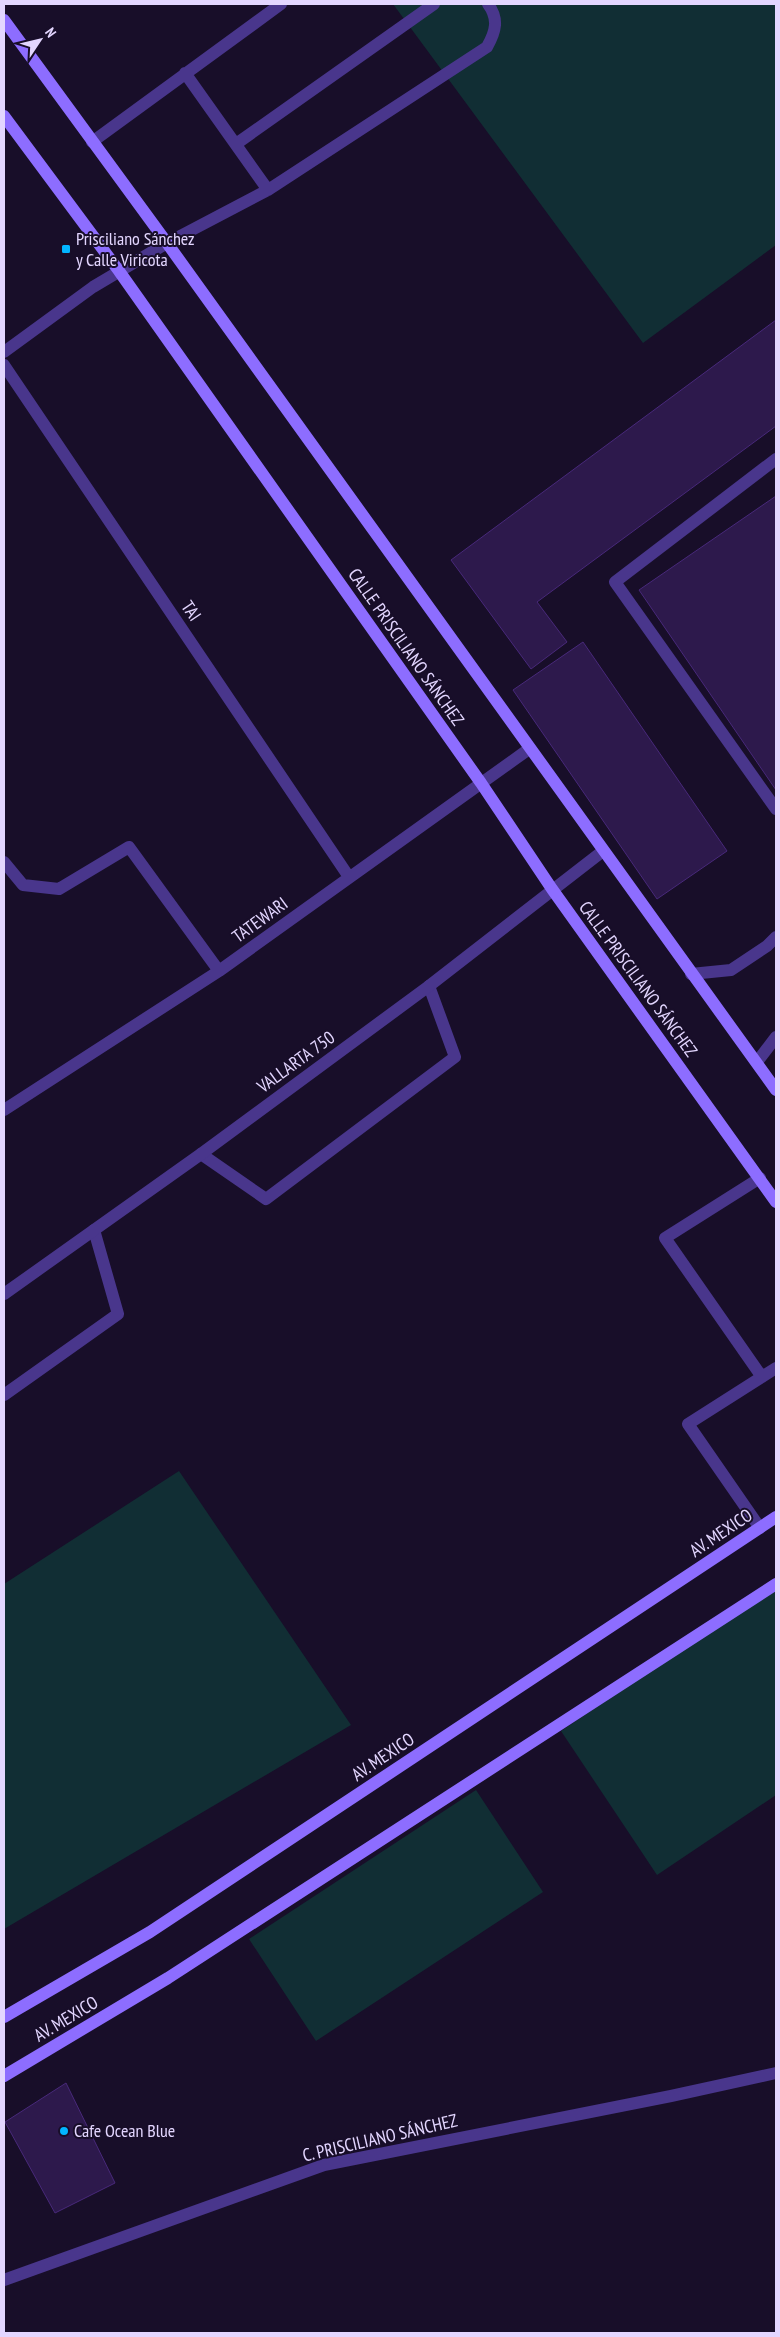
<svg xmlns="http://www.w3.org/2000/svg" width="780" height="2337" font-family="'PT Sans Narrow',sans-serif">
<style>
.green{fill:#112e34}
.building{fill:#2d194c;stroke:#48297a}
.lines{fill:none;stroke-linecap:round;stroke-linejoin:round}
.lane{stroke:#49368c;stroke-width:12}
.street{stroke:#49368c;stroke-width:12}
.secondary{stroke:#8d6dff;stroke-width:12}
.poi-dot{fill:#02b5ff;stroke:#180e29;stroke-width:2}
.labels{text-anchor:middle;stroke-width:4;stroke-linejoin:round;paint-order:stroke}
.poi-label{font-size:18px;fill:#e3d6ff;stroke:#180e29;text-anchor:start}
.street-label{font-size:18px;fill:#e3d6ff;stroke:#180e29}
</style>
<rect width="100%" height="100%" fill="#180e29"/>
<path class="green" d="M393 4H776V245L643 343Z
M179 1471 351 1725 4 1929V1584Z
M776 1587V1795L657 1875 561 1731Z
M476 1790 543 1892 316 2041 249 1939Z"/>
<path class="building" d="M776 320V426L537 602 567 642 531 669 451 560Z
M776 496V790L639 590Z
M583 642 727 851 657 899 513 690Z
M66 2083 115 2183 55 2213 5 2122Z"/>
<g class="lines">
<path class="lane" d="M185 73 268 190
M92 142 281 4
M236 144 434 4
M167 243 268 190 487 47C496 31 499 19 488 4
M201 1154 266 1199 455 1057 429 986
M760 1178 665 1238 762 1377
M4 1395 118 1314 94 1230
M760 1528 688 1424 776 1368"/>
<path class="street" d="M4 352 93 287 167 243
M4 365 349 877
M776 459 615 582 776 809
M4 862 23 885 59 889 129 847 219 971
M691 974 731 970 767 946 776 937
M757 1062 776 1037
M4 1110 219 971 529 749
M4 1294 201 1154 429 986 603 851
M4 2280 324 2165 671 2096 776 2073"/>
<path class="secondary" d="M4 20 167 243 776 1090
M4 116 119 271 481 783 552 889 776 1202
M4 2017 150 1932 776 1517
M4 2076 168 1978 776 1584"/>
</g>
<g class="poi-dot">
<rect x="61" y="244" width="10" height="10" rx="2.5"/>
<circle cx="64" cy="2131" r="5"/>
</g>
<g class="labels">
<g class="poi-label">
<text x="76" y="245">Prisciliano Sánchez<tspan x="76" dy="21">y Calle Viricota</tspan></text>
<text x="74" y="2137">Cafe Ocean Blue</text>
</g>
<g class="street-label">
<text transform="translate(191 611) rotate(56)" y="6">TAI</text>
<text transform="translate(406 647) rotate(55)" y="6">CALLE PRISCILIANO SÁNCHEZ</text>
<text transform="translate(260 920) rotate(-36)" y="6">TATEWARI</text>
<text transform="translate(638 979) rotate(54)" y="6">CALLE PRISCILIANO SÁNCHEZ</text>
<text transform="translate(296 1062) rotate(-36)" y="6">VALLARTA 750</text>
<text transform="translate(721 1533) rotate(-34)" y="6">AV. MEXICO</text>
<text transform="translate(383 1757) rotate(-34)" y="6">AV. MEXICO</text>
<text transform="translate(66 2019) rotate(-31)" y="6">AV. MEXICO</text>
<text transform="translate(380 2138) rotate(-13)" y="6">C. PRISCILIANO SÁNCHEZ</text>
</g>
</g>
<rect width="780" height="2337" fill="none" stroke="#e3d6ff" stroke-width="10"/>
<g transform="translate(40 40) rotate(55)" stroke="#180e29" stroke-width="4" paint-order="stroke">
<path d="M0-4L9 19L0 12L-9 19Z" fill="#e3d6ff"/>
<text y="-8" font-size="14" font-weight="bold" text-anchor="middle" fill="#e3d6ff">N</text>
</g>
</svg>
